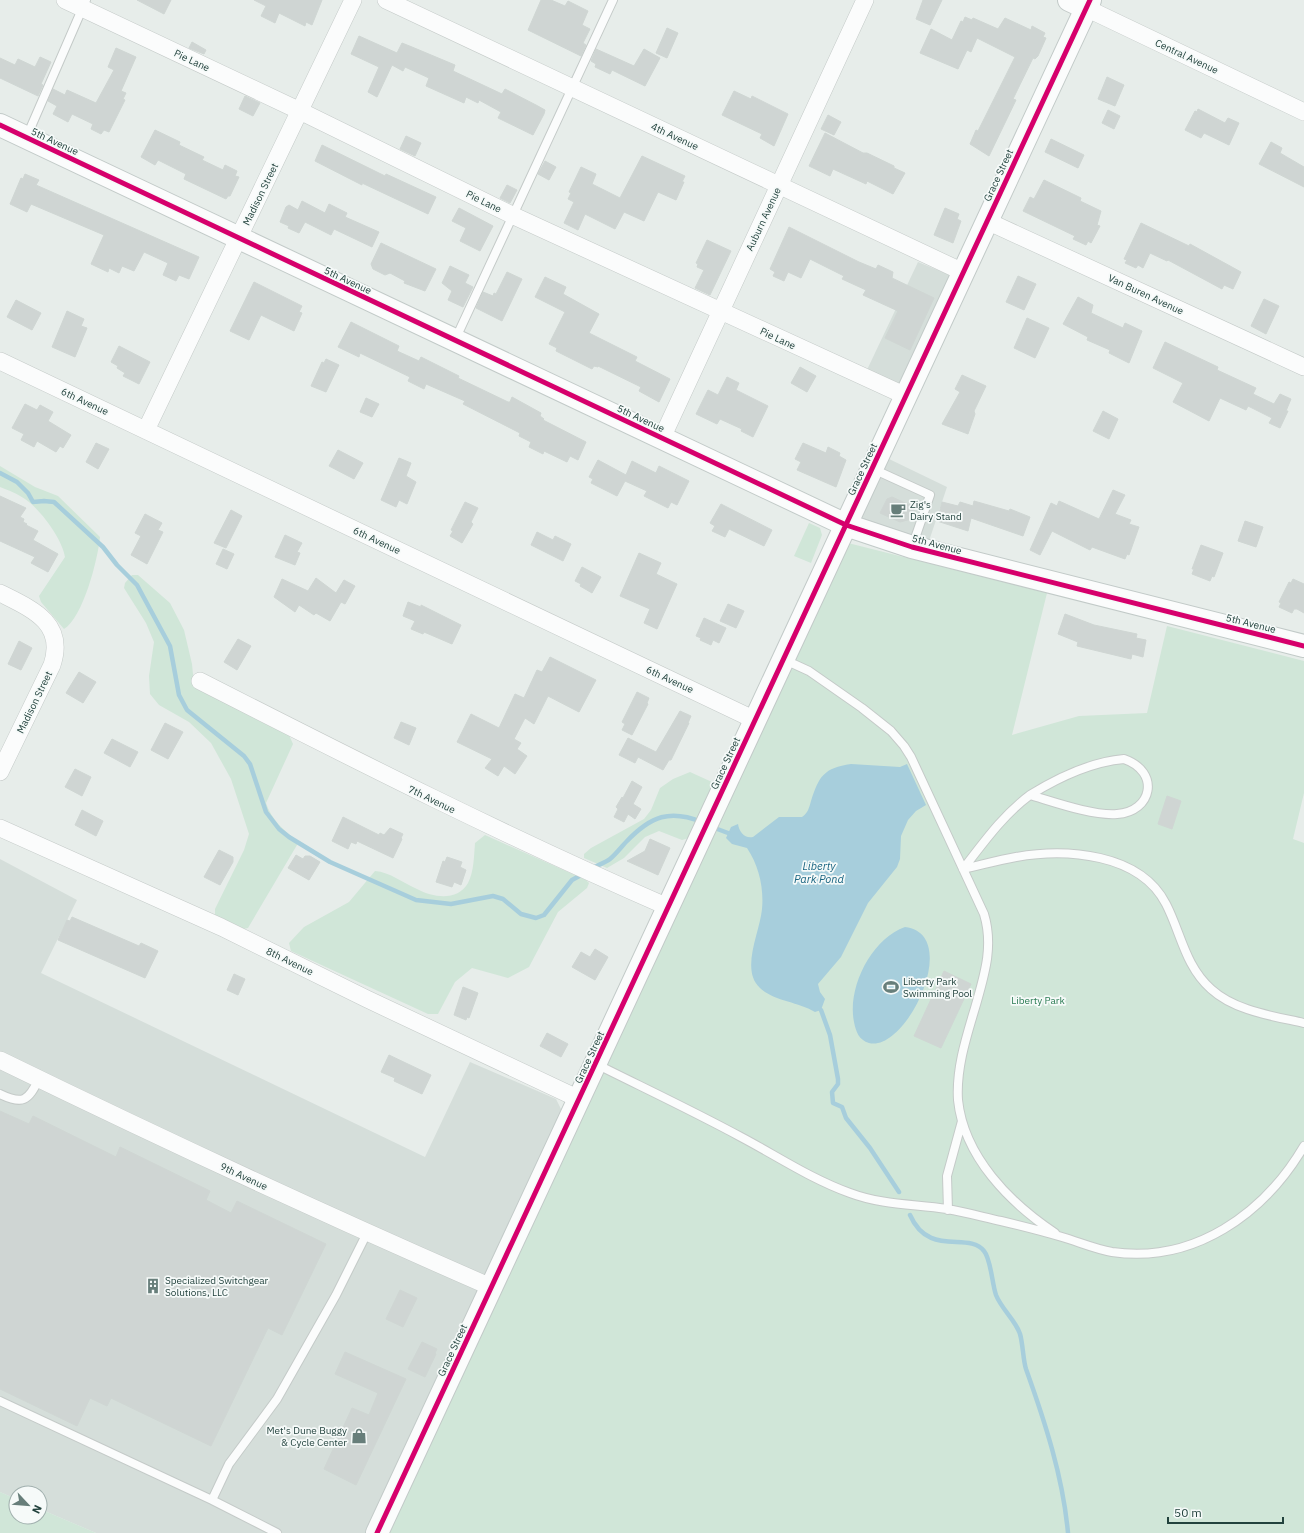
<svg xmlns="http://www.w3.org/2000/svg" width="1304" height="1533" font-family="'IBM Plex Sans',sans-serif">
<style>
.built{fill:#d5deda}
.green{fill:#d0e6d8}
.water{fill:#a7cedc}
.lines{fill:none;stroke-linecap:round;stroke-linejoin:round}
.stream{stroke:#a7cedc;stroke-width:4.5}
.building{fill:#cfd5d3;stroke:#cfd6d3}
.lane-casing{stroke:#c4cac8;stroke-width:10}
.street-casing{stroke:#c4cac8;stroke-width:18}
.secondary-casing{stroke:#c2cac8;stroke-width:24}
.lane{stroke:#fbfcfc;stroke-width:8}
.street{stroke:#fbfcfc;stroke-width:17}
.secondary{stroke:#fbfcfc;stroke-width:22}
.cycleway-casing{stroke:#f6faf9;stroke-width:8}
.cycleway{stroke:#d6006c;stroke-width:5}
.labels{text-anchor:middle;stroke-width:3.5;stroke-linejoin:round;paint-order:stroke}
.street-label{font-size:10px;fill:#22423d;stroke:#f6faf9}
.poi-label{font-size:10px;fill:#22423d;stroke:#f6faf9;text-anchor:start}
.park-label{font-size:10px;fill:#2a7b53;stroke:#f6faf9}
.water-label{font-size:11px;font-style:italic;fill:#196481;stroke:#f6faf9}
</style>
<rect width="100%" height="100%" fill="#e7edea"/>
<path class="built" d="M918 262 952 276 899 388 866 372Z
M887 458 947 487 928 544 859 519Z
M0 859 77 900 41 973 425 1157 470 1062 556 1099 563 1113 367 1533H96L40 1509V1493H16V1499L0 1492Z"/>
<path class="green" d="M0 466 35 487 58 496 100 537C98 559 83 618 64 629L41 602 39 596 65 557C62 539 41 510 25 499 18 494 8 490 0 487Z
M809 523 820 528 822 535 811 563 794 556Z
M848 543 1047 593 1012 735 1079 716 1147 713 1167 626 1304 661V793L1293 839 1304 843V1533H386Z
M132 575H138L170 603 184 630 192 664 194 685 289 735 293 744 266 803C271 819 285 832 298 841L297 845 248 928 243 929 215 915V909L244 850 249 834 231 779 211 743 189 722 159 705 150 694 149 676 154 642 146 623 124 588 125 583Z
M690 772 712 782V787L689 838 682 840 659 831 645 837 624 858 607 868 584 858V854L591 848 644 819 651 810 660 788 673 779Z
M485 835 586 880 589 883 587 888 558 912 529 967 508 978 472 968 455 982 438 1014H428L291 951 289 943 304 927 349 902 375 871C390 872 403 883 417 889 434 898 458 901 468 883 474 872 474 855 475 843Z
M0 1492 16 1499V1517H40V1509L96 1533H0Z"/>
<path class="water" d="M851 764 900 767 907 764 926 805 916 811 908 820 901 836 900 859 897 867 868 903 841 957 818 984 820 992 825 999 821 1010 815 1012C797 1001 776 1002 760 988 740 970 760 932 762 909 764 888 759 866 747 848L732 844 726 838 731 827 738 824C739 832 745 839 753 837L779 817H802C808 813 809 808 811 801 819 776 824 768 851 764Z
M905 927C963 934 906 1053 869 1043 859 1040 856 1032 854 1022 847 988 871 939 905 927Z"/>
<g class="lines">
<path class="stream" d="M0 473 17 482 28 493 33 502 44 501 54 502 103 547 117 565 137 585 170 646 179 695 187 710 244 756 250 764 266 812 279 829 289 837 330 862 416 900 451 904 493 896 503 899 521 914 536 918 544 915 572 880 583 874
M712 827 728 833
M591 869C597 865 605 863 610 859 616 854 622 846 627 841 651 816 670 809 702 822
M821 1010 830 1035 838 1079V1084L832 1092 833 1103 842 1107 846 1118 870 1148 899 1192
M910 1215C929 1258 968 1231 984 1251 991 1259 992 1284 996 1295 1002 1310 1015 1319 1020 1334 1023 1344 1023 1360 1026 1369 1045 1422 1063 1477 1068 1533"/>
</g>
<path class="building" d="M137 0H171L164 14Z
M254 0H322L312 25 306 22 305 26 279 13 275 23 261 16 266 6Z
M541 0H551L565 6 568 1 588 11 582 25 590 29 583 43 586 45 581 56 528 30Z
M923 0H942L930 25 916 19Z
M965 17 972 20 973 18 998 29 1005 18 1031 30 1032 26 1045 33 1043 37 1046 38 1038 56 1035 59 1033 58 1013 99 1016 100 989 156 970 144 976 130 978 131 1015 57 977 38 971 52 967 50 958 69 920 53 931 29 952 40 961 21 963 22Z
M667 28 678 33 667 58 656 53Z
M359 36 397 53 402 43 412 47 455 65 453 71 502 94 505 89 536 105 545 110 544 114 533 135 498 118 501 112 479 100 478 103 466 97 464 103 426 86 429 78 405 67 403 71 392 65 377 97 368 92 379 67 351 54Z
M192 42 206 50 204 54 189 48Z
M116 48 136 57 121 91 126 93 123 99 125 100 109 132 104 130 101 134 91 129 93 124 72 114 68 122 53 114 57 106 48 101 53 89 65 95 67 90 96 103 114 70 108 67Z
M596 49 634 66 644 49 660 58 645 86 612 70 610 74 595 67 596 64 591 61Z
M40 57 51 62 41 84 43 85 38 96 0 78V58L15 65 18 59 35 67Z
M1107 77 1124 85 1115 106 1098 99Z
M734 91 751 99 752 96 788 114 774 146 760 138 762 134 722 115Z
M245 96 260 103 253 116 239 109Z
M1198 109 1225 123 1228 118 1239 123 1229 145 1204 133 1201 138 1185 130 1195 111 1197 112Z
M1108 110 1120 116 1114 129 1102 123Z
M828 115 841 122 834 135 821 129Z
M155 130 180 142 179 145 204 157 202 160 223 170 225 165 237 171 235 176 239 177 230 196H228L226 199 184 179 186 174 158 160 155 165 141 157Z
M825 133 863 153H867L894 166V168L905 173 893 194 867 181 866 184 833 169 830 176 809 166Z
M406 136 421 143 415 156 400 149Z
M1051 139 1084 155 1078 168 1045 152Z
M1271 142 1282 148 1280 153 1304 167V187L1259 164Z
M322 145 385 176 386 174 436 197 428 214 362 183V185L315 161Z
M642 156 685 176 682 182H684L676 200 658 192 644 221 624 212 615 229 585 214 578 230 564 223 574 202 568 199 571 193 569 192 581 167 596 174 592 184 620 198Z
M545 161 556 167 549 180 538 174Z
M25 174 39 180 36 185 199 257 189 279 179 275 176 281 163 275 168 263 144 252 134 271 122 266 119 273 109 268 108 272 91 264 104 235 31 204 27 212 10 204 21 178 23 179Z
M1044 180 1081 198 1080 201 1101 211 1097 225 1100 226 1091 243 1088 241 1086 245 1073 239 1075 236 1023 211 1030 197 1034 199Z
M507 185 517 190 510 203 500 198Z
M302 201 325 213 329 204 347 213 345 217 379 232 372 247 334 229 331 235 305 222 299 233 288 228 289 226 280 222 286 207 289 205 298 210Z
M459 208 493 226 480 251 460 241 466 228 452 221Z
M945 208 959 214 957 219 961 221 953 243 934 235Z
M1141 223 1189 246 1190 244 1241 272 1233 289 1224 285 1222 289 1168 260 1167 261 1150 253 1143 268 1138 265 1136 268 1125 263 1127 260 1124 259Z
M789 227 859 262 876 269 878 265 893 272 892 278 934 298 910 350 885 338 898 311 863 295 866 290 842 279 844 276 810 259 801 278 788 272 784 281 773 276 775 272 770 269Z
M707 240 731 251 710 295 695 288 704 270 697 267 698 264 696 263Z
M381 243 436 269 425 291 404 283 405 281 390 273 385 275 373 269 371 264Z
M450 266 469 275 465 283 473 287 463 307 448 300 452 291 442 283Z
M507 272 522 279 502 321 476 308 483 292 493 296 494 293 496 294Z
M1018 276 1036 284 1024 310 1006 302Z
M545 277 566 287 563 294 599 314 589 333 637 357 635 361 670 379 659 402 639 391 641 387 598 366V367L594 366 592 369 556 351 557 348 549 344 565 312 535 297Z
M254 282 302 306 299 312 302 313 294 331 261 315 249 340 230 331Z
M1078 297 1093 305 1091 313 1123 328 1125 323 1142 331 1129 363 1109 353 1110 350 1087 340 1088 337 1063 324Z
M1264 299 1279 306 1266 334 1251 326Z
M16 300 41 313 32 330 7 317Z
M67 311 84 319 81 326 87 328 75 357 52 347Z
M1027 318 1049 328 1035 358 1014 348Z
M351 322 399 346 397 351 419 361 421 357 459 376 458 378 508 402H510L512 397 541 413 540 416 544 419 543 420 586 442 578 460 570 456 567 462 544 451 543 454 529 447 531 442 519 436 520 433 463 404 465 401 426 384 424 389 408 381 410 377 360 353 359 357 338 347Z
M1165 342 1218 367 1217 370 1256 388 1253 394 1274 404 1280 394 1291 399 1286 411H1288L1280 428 1269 423 1272 418 1248 406 1246 410 1220 398 1209 421 1173 402 1183 383 1153 368Z
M119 346 150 362 139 384 123 376 125 373 117 368 118 366 111 362Z
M326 359 339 365 326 392 311 386 322 362 324 363Z
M800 367 816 376 807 392 791 383Z
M962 375 986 386 974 411 975 414 968 434 942 424 960 392 955 389Z
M727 377 739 383 736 390 768 406 753 437 741 431 742 429 720 419 717 424 696 414 708 390 718 395Z
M366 398 379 404 372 417 360 412Z
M25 404 37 410 40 405 53 412 48 421 71 435 63 448 60 446 56 452 37 441 34 447 21 440 24 434 12 428Z
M1103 411 1118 419 1109 439 1093 431Z
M96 443 109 449 98 469 86 462Z
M803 443 826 453 828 447 840 453 839 456 846 460 836 487 797 470 801 462 795 459Z
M338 450 363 463 354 479 329 466Z
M399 458 411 463 406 476 416 482 407 504 399 500 396 507 381 500Z
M598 460 626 475 632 461 656 473 659 466 689 481 677 505 671 502 668 508 644 496 647 491 625 481 617 496 591 483 593 479 589 477Z
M1113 490 1125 495 1115 514 1131 520 1129 524 1139 527 1129 555 1127 554 1125 559 1092 547 1090 550 1052 531 1040 555 1030 550 1051 503 1057 506 1059 501 1099 519Z
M0 496 26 508 20 517 24 519 23 522 27 524 26 525 38 531 33 540 58 554 48 572 31 563 35 557 0 541Z
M892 497 916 508 911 519 900 522 880 513 887 499Z
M974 501 1009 511 1010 509 1030 517 1023 536 971 518 968 531 937 521 942 502 958 506 960 502 973 506Z
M465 502 478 508 471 522 473 524 462 543 450 536 453 531 451 530Z
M721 504 772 530 764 546 729 529 725 537 712 531 715 526 710 523Z
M231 510 242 516 226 548 214 543Z
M145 514 162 523 158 530 163 532 147 564 131 555 141 536 135 533Z
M1245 521 1263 527 1256 547 1238 541Z
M537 532 553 540 555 536 571 544 563 561 531 545Z
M285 535 302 543 297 552 300 553 295 565 275 557Z
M1201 545 1223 553 1214 577 1212 576 1210 581 1192 574 1194 569H1192Z
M223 549 234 554 227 569 216 564Z
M639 553 661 563 656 574 677 584 657 629 644 623 650 609 620 596Z
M582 567 601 577 592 593 580 586 581 584 575 581Z
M316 578 336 593 344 580 355 586 345 604 341 602 330 621 316 613 314 615 299 605 295 612 274 597 282 579 308 591Z
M1293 579 1304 584V613L1297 609H1294L1292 613 1279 607 1281 603 1279 602 1289 582 1291 583Z
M408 602 421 607V605L461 625 452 644 424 632 423 634 411 629 415 621 403 616Z
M728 604 744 611 736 628 720 621Z
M1065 614 1094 625 1137 634 1136 638 1146 640 1143 657 1132 654 1131 659 1077 646 1078 642 1058 634Z
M704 618 726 628 719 643 713 640 711 645 700 640 701 638 696 636Z
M238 639 251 646 237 670 224 662Z
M19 641 32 648 21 670 8 664Z
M550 657 596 680 579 712 548 696 534 724 525 718 514 739 521 743 517 749 527 756 515 774 504 766 498 776 485 768 492 759 457 742 471 714 499 728 515 694 524 698 537 670 542 672Z
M79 672 96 682 83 703 66 693Z
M637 692 649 698 647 703 648 704 632 735 622 730 625 724 622 722Z
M680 711 691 716 688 723H689L671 760H669L663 770 638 757 635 763 619 755 628 738 656 752Z
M401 722 416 728 409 745 394 738Z
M165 723 183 732 168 759 151 750Z
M112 739 138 752 130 767 104 753Z
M75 769 91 777 82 796 65 787Z
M632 781 642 787 633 804 641 809 635 819 628 814 624 822 614 817 618 809 616 807 622 797 623 798Z
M1167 796 1181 801 1172 829 1158 824Z
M82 810 103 821 96 836 75 825Z
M343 817 379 835 380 833 384 835 390 828 403 834 401 838 402 839 393 858 357 841 356 844 351 842 348 849 332 841Z
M650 839 670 848 658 875 627 861 645 851Z
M219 850 233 857V862L220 885 204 877Z
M296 855 303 859 305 856H310L320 862 309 880 288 868Z
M447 857 462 862 460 867 466 870 461 885 454 882 452 887 436 882 443 861 445 862Z
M72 917 139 946 141 943 158 951 145 978 58 940 67 920 70 921Z
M595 949 608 957 595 980 572 967 581 952 590 957Z
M944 971 971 984 941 1048 914 1036Z
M234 974 245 979 238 995 227 990Z
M463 987 478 993 469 1018 467 1017 466 1020 454 1015Z
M547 1033 568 1044 561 1057 540 1046Z
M389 1055 431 1075 422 1094 394 1081 395 1078 381 1072Z
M0 1111 29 1124 33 1116 116 1157 120 1147 210 1191 206 1200 231 1213 237 1201 326 1244 282 1335 268 1328 211 1446 111 1398 107 1406 90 1398 77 1426 0 1389Z
M400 1290 417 1298 403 1327 386 1319Z
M422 1342 437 1349 435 1353 436 1354 425 1377 408 1369Z
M345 1352 406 1379 356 1485 324 1469 352 1408 369 1415 378 1393 335 1374Z"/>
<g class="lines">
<defs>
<path id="lane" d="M27 136 86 0
M455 340 613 0
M873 469 930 495 912 547
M785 660 809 671 862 708 891 731 904 746 911 757 984 914C994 947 984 976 975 1008 966 1038 956 1069 958 1100 964 1157 1010 1203 1055 1233
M1124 759C1161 772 1152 812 1117 814 1093 816 1054 802 1030 795 1059 777 1090 762 1124 759Z
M963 869C981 865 999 860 1016 857 1066 848 1140 853 1166 904 1181 933 1185 966 1211 989 1235 1011 1273 1016 1304 1023
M963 869C984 842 1003 815 1030 795
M596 1064C644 1088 693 1111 741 1137 777 1156 811 1179 850 1193 882 1205 914 1204 947 1209 965 1212 983 1217 1001 1221 1022 1226 1042 1231 1062 1237 1079 1242 1095 1249 1112 1252 1194 1264 1264 1214 1304 1146
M0 1094C23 1105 28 1101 39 1079
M948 1210 947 1176 962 1121
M0 1401 212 1500 277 1533
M212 1500 229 1464 277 1399 336 1295 367 1233"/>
<path id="street" d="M65 0 300 111 514 216 906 396
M386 0 963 272
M1086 8 1304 112
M987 221 1304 367
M0 361 755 720
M146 430 353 0
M662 438 865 0
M0 593C32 609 66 623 52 665L0 772
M200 681C355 760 509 838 668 907
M0 828 221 927 367 999 579 1099
M0 1060C162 1139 326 1215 491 1287"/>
<path id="secondary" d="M1069 0 1086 8
M0 125 846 525 912 547 1304 646
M377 1533 1090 0"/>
</defs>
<use href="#lane" class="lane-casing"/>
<use href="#street" class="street-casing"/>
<use href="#secondary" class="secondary-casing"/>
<use href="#lane" class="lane"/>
<use href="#street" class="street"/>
<use href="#secondary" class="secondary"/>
<defs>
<path id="cycleway" d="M0 125 846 525 912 547 1304 646
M377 1533 1090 0"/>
</defs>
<use href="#cycleway" class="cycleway-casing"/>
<use href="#cycleway" class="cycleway"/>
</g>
<defs>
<symbol id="cafe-bare" viewBox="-9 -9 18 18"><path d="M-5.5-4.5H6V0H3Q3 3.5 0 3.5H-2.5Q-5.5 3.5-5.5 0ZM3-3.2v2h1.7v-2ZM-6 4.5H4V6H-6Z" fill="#677e7a" stroke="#f6faf9" stroke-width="2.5" paint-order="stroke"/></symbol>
<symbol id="stadium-bare" viewBox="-9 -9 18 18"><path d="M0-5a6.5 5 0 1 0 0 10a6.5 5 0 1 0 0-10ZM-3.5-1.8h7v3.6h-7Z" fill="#677e7a" stroke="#f6faf9" stroke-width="2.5" paint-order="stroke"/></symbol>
<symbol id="building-bare" viewBox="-9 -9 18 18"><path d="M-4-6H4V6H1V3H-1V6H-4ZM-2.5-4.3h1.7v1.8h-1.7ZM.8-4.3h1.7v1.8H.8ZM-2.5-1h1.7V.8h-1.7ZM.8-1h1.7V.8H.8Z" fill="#677e7a" stroke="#f6faf9" stroke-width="2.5" paint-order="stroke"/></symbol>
<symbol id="shop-bare" viewBox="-9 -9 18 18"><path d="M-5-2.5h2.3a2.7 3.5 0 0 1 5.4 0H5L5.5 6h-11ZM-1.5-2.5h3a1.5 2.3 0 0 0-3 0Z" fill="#677e7a" stroke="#f6faf9" stroke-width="2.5" paint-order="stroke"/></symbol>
</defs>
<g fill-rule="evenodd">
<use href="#cafe-bare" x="887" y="499" width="22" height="22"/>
<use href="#stadium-bare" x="880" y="976" width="22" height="22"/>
<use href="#building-bare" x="142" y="1275" width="22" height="22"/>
<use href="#shop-bare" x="348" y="1425" width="22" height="22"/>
</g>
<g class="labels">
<g class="street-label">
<text transform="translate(1187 56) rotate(25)" y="4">Central Avenue</text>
<text transform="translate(192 60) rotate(25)" y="4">Pie Lane</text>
<text transform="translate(675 136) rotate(25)" y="4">4th Avenue</text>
<text transform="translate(55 141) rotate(25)" y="4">5th Avenue</text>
<text transform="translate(998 175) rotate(-65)" y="4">Grace Street</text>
<text transform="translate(260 194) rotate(-64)" y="4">Madison Street</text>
<text transform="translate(484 201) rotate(26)" y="4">Pie Lane</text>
<text transform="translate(763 219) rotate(-65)" y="4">Auburn Avenue</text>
<text transform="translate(348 280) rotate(25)" y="4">5th Avenue</text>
<text transform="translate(1146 294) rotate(25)" y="4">Van Buren Avenue</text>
<text transform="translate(778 338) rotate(25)" y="4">Pie Lane</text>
<text transform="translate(85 401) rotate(25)" y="4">6th Avenue</text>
<text transform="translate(641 418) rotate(25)" y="4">5th Avenue</text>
<text transform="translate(862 469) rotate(-65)" y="4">Grace Street</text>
<text transform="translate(377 540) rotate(25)" y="4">6th Avenue</text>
<text transform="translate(937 544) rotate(15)" y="4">5th Avenue</text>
<text transform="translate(1251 623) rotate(14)" y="4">5th Avenue</text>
<text transform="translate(670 679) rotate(25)" y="4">6th Avenue</text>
<text transform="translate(34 702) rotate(-64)" y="4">Madison Street</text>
<text transform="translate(725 763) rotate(-65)" y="4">Grace Street</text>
<text transform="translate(432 799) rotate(26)" y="4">7th Avenue</text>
<text transform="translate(290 961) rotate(26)" y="4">8th Avenue</text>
<text transform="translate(589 1057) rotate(-65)" y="4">Grace Street</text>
<text transform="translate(244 1176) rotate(25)" y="4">9th Avenue</text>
<text transform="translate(452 1350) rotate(-65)" y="4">Grace Street</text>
</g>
<g class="poi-label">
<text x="910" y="508">Zig's<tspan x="910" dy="12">Dairy Stand</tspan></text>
<text x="903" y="985">Liberty Park<tspan x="903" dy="12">Swimming Pool</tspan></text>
<text x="165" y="1284">Specialized Switchgear<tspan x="165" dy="12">Solutions, LLC</tspan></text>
<text x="347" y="1434" text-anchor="end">Met's Dune Buggy<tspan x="347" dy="12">&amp; Cycle Center</tspan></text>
</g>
<g class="park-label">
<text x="1038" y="1004">Liberty Park</text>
</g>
<g class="water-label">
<text x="819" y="870">Liberty<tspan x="819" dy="13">Park Pond</tspan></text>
</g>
</g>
<g transform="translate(28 1505) rotate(116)"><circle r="19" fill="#f6faf9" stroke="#a1b0ae"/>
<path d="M0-3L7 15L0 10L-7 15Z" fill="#677e7a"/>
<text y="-6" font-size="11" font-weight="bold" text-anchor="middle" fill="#22423d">N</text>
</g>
<path d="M1168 1517v6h115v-6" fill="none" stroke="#22423d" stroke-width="2"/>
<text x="1174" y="1517" font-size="12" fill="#22423d" stroke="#f6faf9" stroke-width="3" paint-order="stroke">50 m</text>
</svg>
